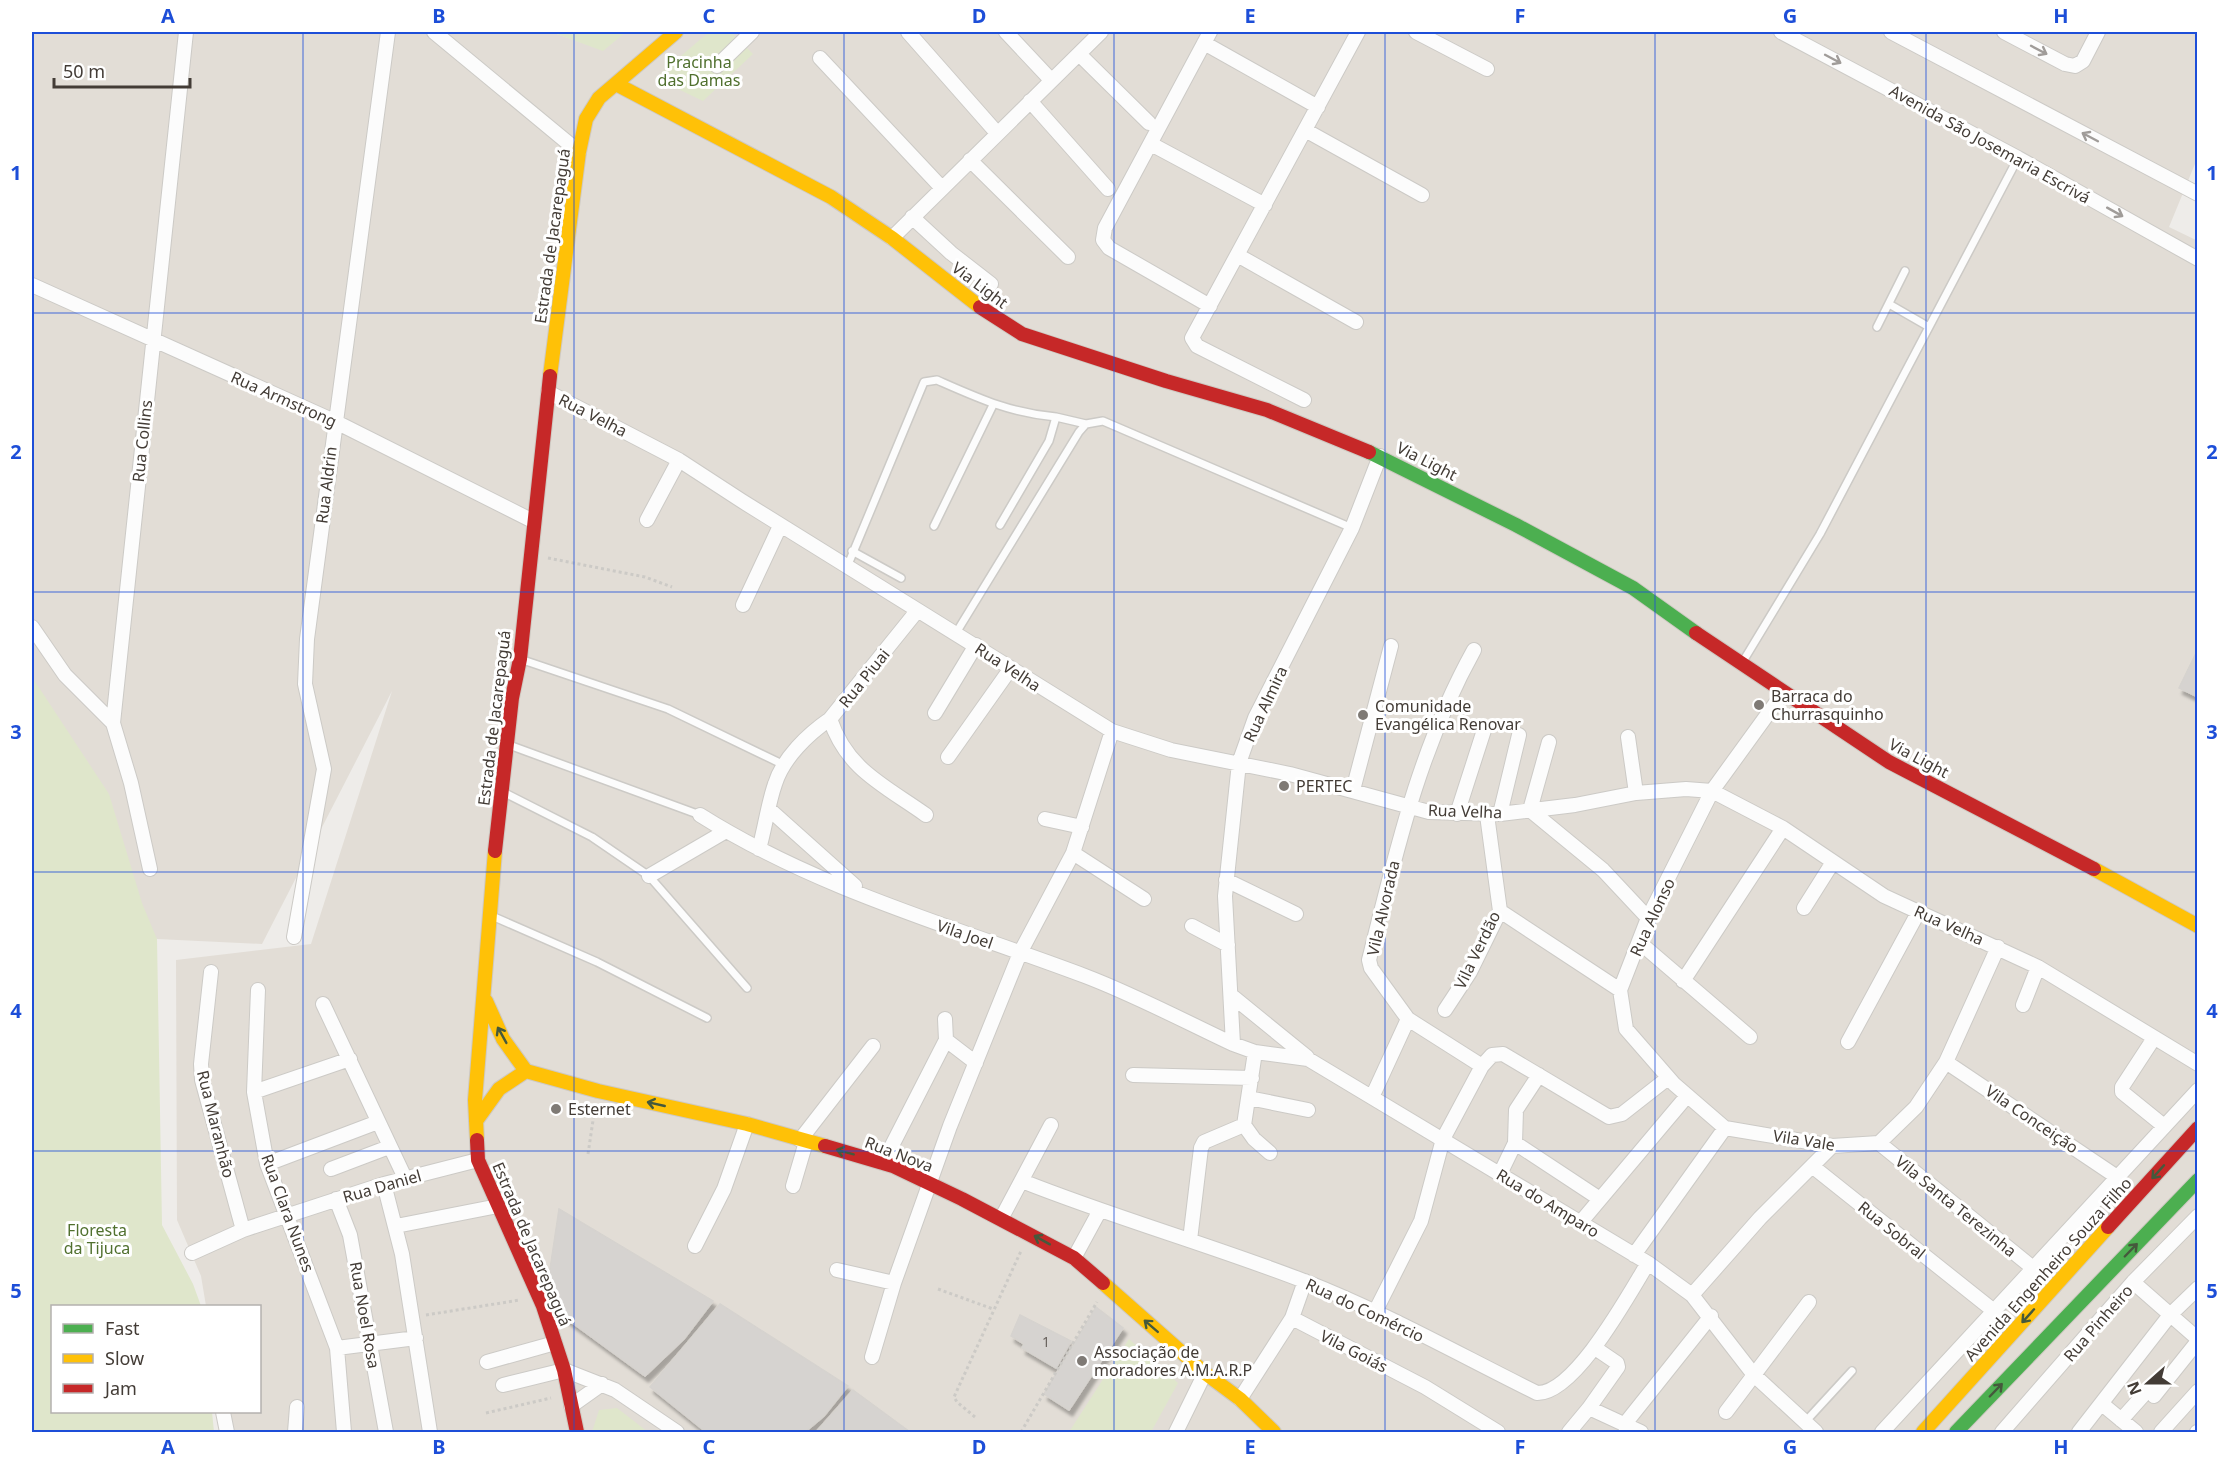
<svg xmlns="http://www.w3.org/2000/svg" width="2229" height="1464" font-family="'Noto Sans',sans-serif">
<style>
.residential{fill:#e2ddd6}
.green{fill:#dfe6cb}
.building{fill:#d6d3d0;stroke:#d6d3cf;stroke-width:1.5;filter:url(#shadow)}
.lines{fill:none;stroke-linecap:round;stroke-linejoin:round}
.lane-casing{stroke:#cccac6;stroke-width:10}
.street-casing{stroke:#cccac6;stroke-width:16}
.fast-casing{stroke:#cec9c2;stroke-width:16}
.slow-casing{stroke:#cec9c2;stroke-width:16}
.jam-casing{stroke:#cec9c2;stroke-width:16}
.path{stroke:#cccac6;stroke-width:3;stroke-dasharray:3 3;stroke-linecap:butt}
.lane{stroke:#fcfcfc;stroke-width:7}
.street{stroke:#fcfcfc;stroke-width:14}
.fast{stroke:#4caf50;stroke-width:14}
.slow{stroke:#ffc107;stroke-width:14}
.jam{stroke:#c62828;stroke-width:14}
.oneway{stroke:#a09c99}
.oneway2{stroke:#45593c}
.grid{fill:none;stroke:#1d4ed8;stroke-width:1.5;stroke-opacity:0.55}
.poi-dot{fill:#7f7a75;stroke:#fff;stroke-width:2}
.labels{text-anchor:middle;stroke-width:6;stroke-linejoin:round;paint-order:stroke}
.number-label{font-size:14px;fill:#69635e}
.park-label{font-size:16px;fill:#50702e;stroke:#fff}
.street-label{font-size:16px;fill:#433c36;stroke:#fff}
.poi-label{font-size:16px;fill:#433c36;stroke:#fff;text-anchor:start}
.neatline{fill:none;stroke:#1d4ed8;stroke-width:2}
.grid-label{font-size:20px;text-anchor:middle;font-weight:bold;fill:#1d4ed8}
</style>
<defs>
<filter id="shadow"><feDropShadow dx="3.5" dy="6" stdDeviation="1.5" flood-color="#0004"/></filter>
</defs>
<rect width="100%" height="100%" fill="#eeece9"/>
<path class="residential" d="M32 32H551L600 49 606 32H2197V159L2169 227 2198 241 2197 1432H227L224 1412H260V1306H206L201 1276 177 1220 176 960 311 944 392 691 262 944 157 939 32 851Z"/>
<path class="green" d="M551 32H626L603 51Z
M709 32H731L753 54 703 101 655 78Z
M32 677 109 794 142 903 157 939 162 1225 193 1284 201 1306H52V1412H212L214 1432H32Z
M1129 1339 1178 1383 1151 1432H1069Z
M617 1408 648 1432H592L599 1410Z"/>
<path class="building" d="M2198 649V697L2179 688Z
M559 1209 713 1301 684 1339 645 1376 545 1303Z
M720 1304 848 1386 824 1416 805 1432H706L650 1387Z
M1096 1307 1123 1328 1069 1410 1044 1394Z
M1020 1315 1071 1341 1056 1368 1022 1348 1024 1344 1011 1336Z
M853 1390 910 1432H816Z"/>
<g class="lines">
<defs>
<path id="lane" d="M1889 304 1929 327
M1877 327 1905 271
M1056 417 1086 424
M934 526 993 405
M852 551 901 578
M847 567 924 382 937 380C978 398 1010 413 1056 417L1049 441 1000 525
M956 633 1079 432 1086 424 1103 421 1352 528
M523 660 668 709 784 765
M1742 663 1820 534 2018 158
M509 745 700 815
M503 792 592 837 649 876 747 988
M492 916 597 962 707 1018
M1806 1421 1852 1371"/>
<path id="street" d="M434 32 579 152
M908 32 997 133
M1006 32 1051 80
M1416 32 1487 69
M1781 32 2018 158 2198 259
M1891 32 2198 194
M2004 32 2065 64 2075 66 2083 61 2098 32
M1204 43 1318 107
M1079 54 1149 123
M820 58 941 187
M717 66 752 32
M1030 101 1108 189
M1305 130 1422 195
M1151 144 1265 205
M970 160 1068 257
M912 217 951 253 991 284
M892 238 1101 32
M1239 256 1356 322
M32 285 334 421 533 521
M1210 306 1109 248 1103 240 1105 228 1210 32
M548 392 679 460 742 501 1112 731 1171 750 1290 774 1429 812 1500 814 1575 805 1636 793 1686 789 1712 791 1783 828 1884 896 2038 967 2198 1064
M1304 400 1197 346 1192 338 1358 32
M647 520 679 460
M743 605 780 526
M917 611 830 719C847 770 884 785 926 815
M32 627 65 675 113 723
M1474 650C1419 749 1396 852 1369 960L1371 968 1408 1019 1482 1066
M935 713 976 645
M1628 737 1636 793
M1549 742 1530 810 1603 870 1648 918
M948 757 1011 668
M1353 790 1391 646
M770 810 855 886
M1457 814 1485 727
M1500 814 1519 735
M700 815C819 890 955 927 1085 976 1135 995 1184 1021 1233 1044L1255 1052 1308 1059 1648 1263 1692 1295 1754 1375 1816 1432
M1045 819 1082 827
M759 849C765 828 768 804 775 784 783 758 808 734 830 719
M1073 853 1144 899
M150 869 131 783 113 723 186 32
M649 876 726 831
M1226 880 1296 914
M1804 908 1833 862
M1500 911 1620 990
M1192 926 1228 945
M294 937 324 769 305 684 307 639 388 32
M1639 942 1750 1037
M211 972 201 1064 202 1080 243 1230 384 1184 478 1160
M1683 981 1783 828
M258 990 254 1092 267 1164 337 1348 344 1432
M1232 996 1307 1057
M323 1004 405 1178
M2023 1005 2038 967
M1445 1010 1470 972 1500 911 1487 815
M2154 1038 2122 1087V1092L2164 1126
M946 1040 976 1063
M1848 1042 1919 911
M1233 1044 1225 896 1239 763 1255 718 1352 528 1380 456
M1946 1062 2117 1177
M1133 1075 1252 1078
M1539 1075 1516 1110 1515 1143 1600 1199
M254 1092 350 1059
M1373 1095 1408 1019
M1249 1098 1308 1110
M1244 1125 1254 1139 1270 1153
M1725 1128 1674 1084 1626 1029 1620 990 1648 918 1712 791 1783 693
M1725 1128 1832 1146 1879 1143 1916 1107 1946 1062 1998 947
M800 1140 873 1046
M1879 1143 2033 1268
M1832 1146 1812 1166 1994 1311
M883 1163 946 1040 945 1019
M267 1164 378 1122
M331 1169 389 1147
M1500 1174 1515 1143
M1022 1181C1115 1218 1211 1245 1304 1281 1384 1312 1460 1355 1537 1393 1575 1394 1629 1294 1648 1263
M384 1184 402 1254 430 1432
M793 1186 806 1142
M336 1199 350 1235 386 1432
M1001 1219 1051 1125
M1580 1223 1687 1096
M396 1226 498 1206
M1190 1240 1201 1148 1204 1142 1244 1125 1255 1052
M695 1246 724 1189 747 1124
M192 1253 243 1230
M1634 1255 1725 1128
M1074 1258 1099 1212
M837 1270 894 1283
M2133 1282 2198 1339
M1692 1295 1760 1218 1812 1166
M1375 1312 1421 1221 1443 1139 1482 1066 1492 1055 1503 1054 1609 1117 1622 1114 1668 1078
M1292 1318 1305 1281
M337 1348 416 1338
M1595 1348 1617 1363 1618 1367 1589 1408 1641 1432
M872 1357 894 1283 950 1126 1020 953 1073 853 1112 731
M487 1362 555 1343
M503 1385 564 1370 615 1390 677 1432
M2154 1396 2198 1341
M1240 1399 1292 1318 1425 1387 1498 1432
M2102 1404 2136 1432
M571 1406 602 1384
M223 1412 227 1432
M1726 1412 1809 1302
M2121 1420 2147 1391
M1624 1425 1711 1316
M295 1432 297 1407
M1176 1432 1205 1373
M1569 1432 1589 1408
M1882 1432 2198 1090
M2002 1432 2133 1282 2198 1216
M2079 1432 2170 1315 2198 1288
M2161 1432 2198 1391
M2197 1432H2198"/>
<path id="fast" d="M1369 452 1516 525 1633 588 1696 633
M1956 1432 2198 1180"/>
<path id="slow" d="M616 84 831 197 892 238 980 307
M550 376 579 152 586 119 599 98 676 32
M2094 869 2198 926
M486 1001 503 1039 526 1071 598 1091 747 1124 825 1146
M476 1121 499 1089 526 1071
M477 1140 475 1100 495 851
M1103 1283 1205 1373 1240 1399 1274 1432
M1923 1432 2108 1227"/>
<path id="jam" d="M980 307 1022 334 1166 381 1267 410 1369 452
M1696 633 1889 762 2094 869
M495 851 512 698 520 659 550 376
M477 1140 478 1160 543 1306 564 1370 577 1432
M825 1146 893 1166 962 1199 1074 1258 1103 1283
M2108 1227 2198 1128"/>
</defs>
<use href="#lane" class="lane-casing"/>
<use href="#street" class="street-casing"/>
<use href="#fast" class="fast-casing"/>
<use href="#slow" class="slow-casing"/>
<use href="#jam" class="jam-casing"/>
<path class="path" d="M548 558 645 577 672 587
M588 1154 595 1107
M938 1289 993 1309
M426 1315 520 1300
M486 1413 551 1398
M975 1417 957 1402 954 1397 1021 1251
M1021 1432 1097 1302"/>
<use href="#lane" class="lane"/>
<use href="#street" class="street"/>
<use href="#fast" class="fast"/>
<use href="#slow" class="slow"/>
<use href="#jam" class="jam"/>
</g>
<defs><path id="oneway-shaft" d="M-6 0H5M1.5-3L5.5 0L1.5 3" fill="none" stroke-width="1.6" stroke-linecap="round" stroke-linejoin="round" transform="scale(1.5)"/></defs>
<g class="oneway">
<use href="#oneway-shaft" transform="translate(2039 50) rotate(28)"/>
<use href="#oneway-shaft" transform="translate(1833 59) rotate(28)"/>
<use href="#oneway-shaft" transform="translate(2090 137) rotate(-152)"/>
<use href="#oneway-shaft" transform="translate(2115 212) rotate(29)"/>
</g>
<g class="oneway2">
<use href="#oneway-shaft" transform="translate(502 1035) rotate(-119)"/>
<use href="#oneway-shaft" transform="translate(656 1104) rotate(-167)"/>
<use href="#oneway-shaft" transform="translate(845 1152) rotate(-165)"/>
<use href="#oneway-shaft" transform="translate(2158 1172) rotate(132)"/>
<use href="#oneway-shaft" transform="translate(1042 1240) rotate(-151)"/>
<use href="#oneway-shaft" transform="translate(2131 1250) rotate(-46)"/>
<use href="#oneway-shaft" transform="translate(2028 1316) rotate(132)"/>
<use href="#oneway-shaft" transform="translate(1151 1326) rotate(-139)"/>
<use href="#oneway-shaft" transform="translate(1996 1390) rotate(-46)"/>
</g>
<path class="grid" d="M303 32V1432M574 32V1432M844 32V1432M1114 32V1432M1385 32V1432M1655 32V1432M1926 32V1432M32 313H2198M32 592H2198M32 872H2198M32 1151H2198"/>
<g class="poi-dot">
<circle cx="1759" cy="705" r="6"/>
<circle cx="1363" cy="715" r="6"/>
<circle cx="1284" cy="786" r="6"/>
<circle cx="556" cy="1109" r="6"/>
<circle cx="1082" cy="1361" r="6"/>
</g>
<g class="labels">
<g class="number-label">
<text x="1046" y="1347">1</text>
</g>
<g class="park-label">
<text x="699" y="68">Pracinha<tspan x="699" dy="18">das Damas</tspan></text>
<text x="97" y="1236">Floresta<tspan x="97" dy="18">da Tijuca</tspan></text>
</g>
<g class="street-label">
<text transform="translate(1990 144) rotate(29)" y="6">Avenida São Josemaria Escrivá</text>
<text transform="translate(552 236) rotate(-82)" y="6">Estrada de Jacarepaguá</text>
<text transform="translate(980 285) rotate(37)" y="6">Via Light</text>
<text transform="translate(284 399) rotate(24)" y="6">Rua Armstrong</text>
<text transform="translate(593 415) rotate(27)" y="6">Rua Velha</text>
<text transform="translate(142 441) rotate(-84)" y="6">Rua Collins</text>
<text transform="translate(1427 461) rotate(27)" y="6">Via Light</text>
<text transform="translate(326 485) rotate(-83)" y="6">Rua Aldrin</text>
<text transform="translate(1008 667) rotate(33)" y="6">Rua Velha</text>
<text transform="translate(864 678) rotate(-51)" y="6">Rua Piuai</text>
<text transform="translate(1265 704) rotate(-65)" y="6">Rua Almira</text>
<text transform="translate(494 718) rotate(-83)" y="6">Estrada de Jacarepaguá</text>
<text transform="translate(1919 758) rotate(28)" y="6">Via Light</text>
<text transform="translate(1465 811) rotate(2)" y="6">Rua Velha</text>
<text transform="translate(1383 908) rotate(-77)" y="6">Vila Alvorada</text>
<text transform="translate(1652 917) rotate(-65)" y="6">Rua Alonso</text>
<text transform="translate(1949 925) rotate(24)" y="6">Rua Velha</text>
<text transform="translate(965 934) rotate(19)" y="6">Vila Joel</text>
<text transform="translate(1477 950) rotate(-64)" y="6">Vila Verdão</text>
<text transform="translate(2032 1119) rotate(34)" y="6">Vila Conceição</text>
<text transform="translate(216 1124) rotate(76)" y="6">Rua Maranhão</text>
<text transform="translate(1804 1140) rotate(9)" y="6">Vila Vale</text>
<text transform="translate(899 1154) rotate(21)" y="6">Rua Nova</text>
<text transform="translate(382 1186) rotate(-16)" y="6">Rua Daniel</text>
<text transform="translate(1548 1203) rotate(31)" y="6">Rua do Amparo</text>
<text transform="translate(1956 1206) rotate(39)" y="6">Vila Santa Terezinha</text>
<text transform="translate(288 1213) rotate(70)" y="6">Rua Clara Nunes</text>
<text transform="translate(1892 1230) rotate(39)" y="6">Rua Sobral</text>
<text transform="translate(532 1244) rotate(67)" y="6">Estrada de Jacarepaguá</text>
<text transform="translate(2048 1269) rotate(-48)" y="6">Avenida Engenheiro Souza Filho</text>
<text transform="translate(1365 1310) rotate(25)" y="6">Rua do Comércio</text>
<text transform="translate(365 1315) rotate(80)" y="6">Rua Noel Rosa</text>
<text transform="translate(2098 1323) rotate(-49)" y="6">Rua Pinheiro</text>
<text transform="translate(1354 1351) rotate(27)" y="6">Vila Goiás</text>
</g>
<g class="poi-label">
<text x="1771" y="702">Barraca do<tspan x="1771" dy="18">Churrasquinho</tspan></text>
<text x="1375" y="712">Comunidade<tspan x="1375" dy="18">Evangélica Renovar</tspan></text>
<text x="1296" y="792">PERTEC</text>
<text x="568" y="1115">Esternet</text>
<text x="1094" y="1358">Associação de<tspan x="1094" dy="18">moradores A.M.A.R.P</tspan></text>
</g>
</g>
<rect width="2229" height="1464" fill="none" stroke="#ffffff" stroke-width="66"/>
<rect x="51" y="1305" width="210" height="108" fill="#ffffff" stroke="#b4b1af" stroke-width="1.5"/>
<rect x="63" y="1324" width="30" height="9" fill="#4caf50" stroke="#b4b1af" stroke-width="1.5"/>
<text x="105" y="1335" font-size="18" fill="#433c36">Fast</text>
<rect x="63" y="1354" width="30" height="9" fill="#ffc107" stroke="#b4b1af" stroke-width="1.5"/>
<text x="105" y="1365" font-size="18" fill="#433c36">Slow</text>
<rect x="63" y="1384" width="30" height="9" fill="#c62828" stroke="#b4b1af" stroke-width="1.5"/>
<text x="105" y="1395" font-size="18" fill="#433c36">Jam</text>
<g transform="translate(2148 1383) rotate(249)" stroke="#ffffff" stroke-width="4.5" paint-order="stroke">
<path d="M0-4.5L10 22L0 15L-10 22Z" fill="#433c36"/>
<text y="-9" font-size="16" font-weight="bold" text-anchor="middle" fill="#433c36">N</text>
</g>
<path d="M54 78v9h136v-9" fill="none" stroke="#433c36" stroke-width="3"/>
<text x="63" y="78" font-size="18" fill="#433c36" stroke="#ffffff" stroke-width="4.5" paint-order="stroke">50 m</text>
<rect x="33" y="33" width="2163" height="1398" class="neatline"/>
<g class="grid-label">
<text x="168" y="23">A</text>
<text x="439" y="23">B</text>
<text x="709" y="23">C</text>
<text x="979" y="23">D</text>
<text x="1250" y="23">E</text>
<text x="1520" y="23">F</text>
<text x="1790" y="23">G</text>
<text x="2061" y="23">H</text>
<text x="16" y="180">1</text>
<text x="2212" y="180">1</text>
<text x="16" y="459">2</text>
<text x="2212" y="459">2</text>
<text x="16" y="739">3</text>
<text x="2212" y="739">3</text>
<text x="16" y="1018">4</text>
<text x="2212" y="1018">4</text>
<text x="16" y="1298">5</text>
<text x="2212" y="1298">5</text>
<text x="168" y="1454">A</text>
<text x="439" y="1454">B</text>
<text x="709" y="1454">C</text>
<text x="979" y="1454">D</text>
<text x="1250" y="1454">E</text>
<text x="1520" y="1454">F</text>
<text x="1790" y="1454">G</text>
<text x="2061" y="1454">H</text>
</g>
</svg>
